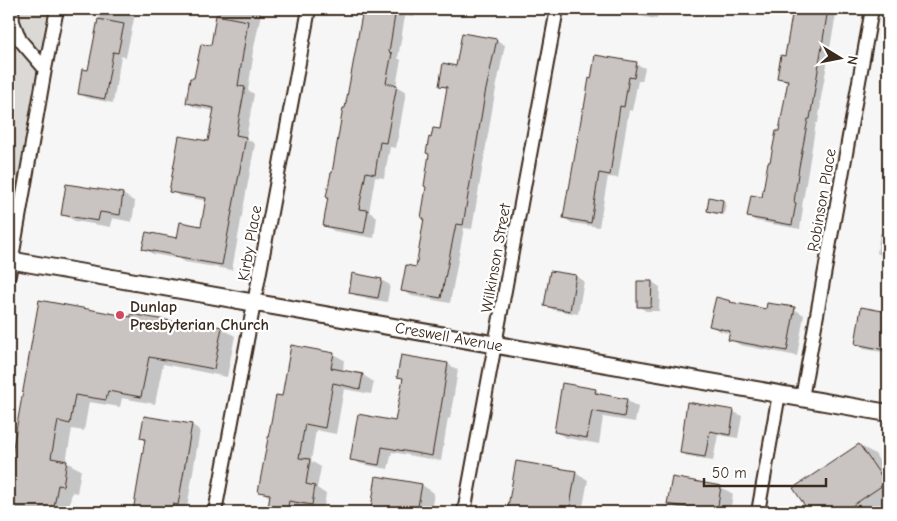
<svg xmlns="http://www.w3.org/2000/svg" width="897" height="521" font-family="'Comic Neue',sans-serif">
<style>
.green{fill:#dbd9d6;stroke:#8b827a}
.shadow{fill:#0003}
.building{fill:#c9c3c1;stroke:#3b2a1e}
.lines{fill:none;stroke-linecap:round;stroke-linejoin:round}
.minor-casing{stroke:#3b2a1e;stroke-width:16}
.tertiary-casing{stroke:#3b2a1e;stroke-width:20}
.minor{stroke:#fff;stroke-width:12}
.tertiary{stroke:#fff;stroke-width:16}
.poi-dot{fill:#d1495b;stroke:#fff;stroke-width:2}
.labels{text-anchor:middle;stroke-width:4.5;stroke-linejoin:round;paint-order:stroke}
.street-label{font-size:16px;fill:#3b2a1e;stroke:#fff}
.poi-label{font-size:16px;font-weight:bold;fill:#3b2a1e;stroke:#fff;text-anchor:start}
</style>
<rect width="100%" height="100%" fill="#f7f6f6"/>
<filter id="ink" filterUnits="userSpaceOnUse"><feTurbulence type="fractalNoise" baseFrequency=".02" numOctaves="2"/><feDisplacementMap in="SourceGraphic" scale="10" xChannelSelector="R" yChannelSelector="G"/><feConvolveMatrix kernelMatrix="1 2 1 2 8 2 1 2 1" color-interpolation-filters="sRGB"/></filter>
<g filter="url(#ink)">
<path class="green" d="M9 9H52L9 237Z"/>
<path class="shadow" d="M101 9H136L126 57 121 56 113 103 87 98 79 93 89 72Z
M219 9H262L252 57 253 58 248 90 254 94 246 138 255 144 232 270 185 262 180 259 153 254 144 249 178 239 202 228 207 201 180 196 171 191 209 143 215 111 197 108 187 103 195 80 212 47Z
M364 9H416L414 17 405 16 398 58 401 60 396 86 406 92 396 148 390 147 384 178 375 177 369 212 377 217 374 238 334 231 324 225Z
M625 9H658L657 19 633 15 624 10Z
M799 9H837L820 103H821L818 123H816L802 207 803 208 800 229 756 221 748 216 763 198 780 133 789 83 778 78 786 57 796 24Z
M496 40 505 45 494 99 472 229 464 228 450 303 412 296 403 291 417 268 425 219 422 217 428 187 432 139 441 130 448 89 441 85 457 67Z
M636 64 645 68 642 81H638L632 111 629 110 618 178 608 177 599 227 572 223 564 218 584 109Z
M123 194 135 202 132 222 112 218 111 227 75 221 63 214Z
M723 201 726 203 724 215 712 213 708 210Z
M888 203V259L877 253 880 233H883Z
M551 272 576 276 584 281 578 314 554 310 545 305Z
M381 280 390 285 387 302 358 297 350 292Z
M652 282 660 287 659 311H646L638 306Z
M716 299 730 302 734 304 767 310 794 309 804 315 797 356 740 345 730 339 731 334 720 331 710 326Z
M862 309 888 313V353L864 349 856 344Z
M132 318 195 327 221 328 235 336 227 377 163 364 155 404 122 398 120 407 89 402 84 431 72 429 66 462 81 470 77 493 72 492 68 512H9V496L12 477 9 475Z
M333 354 344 360 343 371 363 375 374 382 371 394 344 389 336 434 316 430 311 461 321 467 317 488 326 494 323 511 319 510V512H269L271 498 260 491 283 398Z
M402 356 448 364 458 370 450 419 448 418 441 461 392 452 388 469 361 464 351 459 396 422 404 379 398 376Z
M595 390 606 396 626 400 638 407 635 422 603 417 599 444 567 438 555 432Z
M688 403 734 412 742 416 738 438 718 435 713 461 689 457 681 452Z
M192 425 200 430 187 508H181V512H131L132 506H135L146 440 141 438Z
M859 445 875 454 888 474V501L872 512H811L795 488Z
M517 462 575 472 588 480 582 512H508Z
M422 485 434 493 431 512H375L376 510 372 507Z
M721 487 733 494 730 512H693L681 510 668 503Z"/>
<path class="building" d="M363 9H396L389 52 392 53 386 83 397 85 386 143 380 142 375 174 366 172 359 209 368 210 364 233 323 226 328 197H326L331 173H332L343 108H345Z
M793 9H828L810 119H808L799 167 794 202 796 203 792 225 747 217 751 195 762 197 768 162H770L776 131H779L788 80 777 78 781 55 785 56Z
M216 15 248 21 238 86 245 87 236 135 246 137 222 265 174 257V255L142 249 146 232 177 238 180 222 201 226 206 198 169 192 179 136 208 141 214 108 186 103 190 78H194L201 44 211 45Z
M98 19 124 24 118 53 113 52 105 99 78 94 82 69 88 70Z
M462 33 497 39 485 94 463 225 456 224 441 298 401 291 406 265 416 267 424 218H421L426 187 424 186 429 154 426 153 429 137 431 138 433 128 440 129 447 87 439 86 443 63 456 66Z
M595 55 637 62 634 78 629 77 624 107 620 106 610 175 599 173 591 223 563 218 568 189H569L583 108H584L589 78 591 79Z
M66 184 123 193 120 215 100 212 98 221 61 215Z
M709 197 723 200 721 214 707 211Z
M550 271 576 275 570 311 544 306Z
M352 273 382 279 378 298 349 293Z
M637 281H652L651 307H637Z
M716 297 731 301 730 302 766 309 767 303 795 307 787 351 728 340 730 331 709 326Z
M39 300 131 317V314L194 325V322L222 327 214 369 149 357 141 397 108 391 106 400 75 395 70 424 58 421 51 458 67 461 63 486 58 485 53 512H34L9 508V489L11 476H9V470Z
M861 307 888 312V334L885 350 855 344Z
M291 345 334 353 331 368 363 374 360 389 333 383 325 428 305 424 299 458 310 459 306 484 315 486 312 505 289 501 287 512 268 509 270 494 258 492 276 395 282 396Z
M401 355 448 363 440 414H439L432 456 382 447 379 465 350 460 358 414 395 421 403 378 397 377Z
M562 383 596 389 595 393 627 399 624 417 592 411 587 438 554 432Z
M687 402 734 410 730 435 710 431 705 457 680 453Z
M144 416 192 424 178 505 173 504 172 512H133L145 439 140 438Z
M859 444 886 483 843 512H809L793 488Z
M516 461 576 471 569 512H507Z
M376 476 422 484 417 512H395L371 508Z
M672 477 721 486 717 512 667 504Z"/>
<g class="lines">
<defs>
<path id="minor" d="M12 9 13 22 20 40 45 69
M9 275 45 69 57 9
M802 398 872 9
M215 512 309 9
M464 512 557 9
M758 512 779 394"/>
<path id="tertiary" d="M9 260 888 413"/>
</defs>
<use href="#minor" class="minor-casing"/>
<use href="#tertiary" class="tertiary-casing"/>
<use href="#minor" class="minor"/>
<use href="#tertiary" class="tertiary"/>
</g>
</g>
<circle class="poi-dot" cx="120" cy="315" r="5"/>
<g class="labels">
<g class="street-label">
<text transform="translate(821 200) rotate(-80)" y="6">Robinson Place</text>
<text transform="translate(249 243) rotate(-80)" y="6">Kirby Place</text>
<text transform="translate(495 258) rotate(-80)" y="6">Wilkinson Street</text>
<text transform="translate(449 336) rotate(10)" y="6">Creswell Avenue</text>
</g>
<g class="poi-label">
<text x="130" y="312">Dunlap<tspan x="130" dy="18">Presbyterian Church</tspan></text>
</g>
</g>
<rect width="897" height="521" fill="none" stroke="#fff" stroke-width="30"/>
<rect x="15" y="15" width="867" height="491" fill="none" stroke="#3b2a1e" stroke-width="2" filter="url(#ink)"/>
<g transform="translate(840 58) rotate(100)" stroke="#ffffff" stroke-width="4" paint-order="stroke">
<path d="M0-4L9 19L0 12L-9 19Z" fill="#3b2a1e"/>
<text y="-8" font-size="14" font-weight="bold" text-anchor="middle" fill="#3b2a1e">N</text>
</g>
<path d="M704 478v8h122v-8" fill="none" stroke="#3b2a1e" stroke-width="2.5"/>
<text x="712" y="478" font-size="15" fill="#3b2a1e" stroke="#ffffff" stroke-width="4" paint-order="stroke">50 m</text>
</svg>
